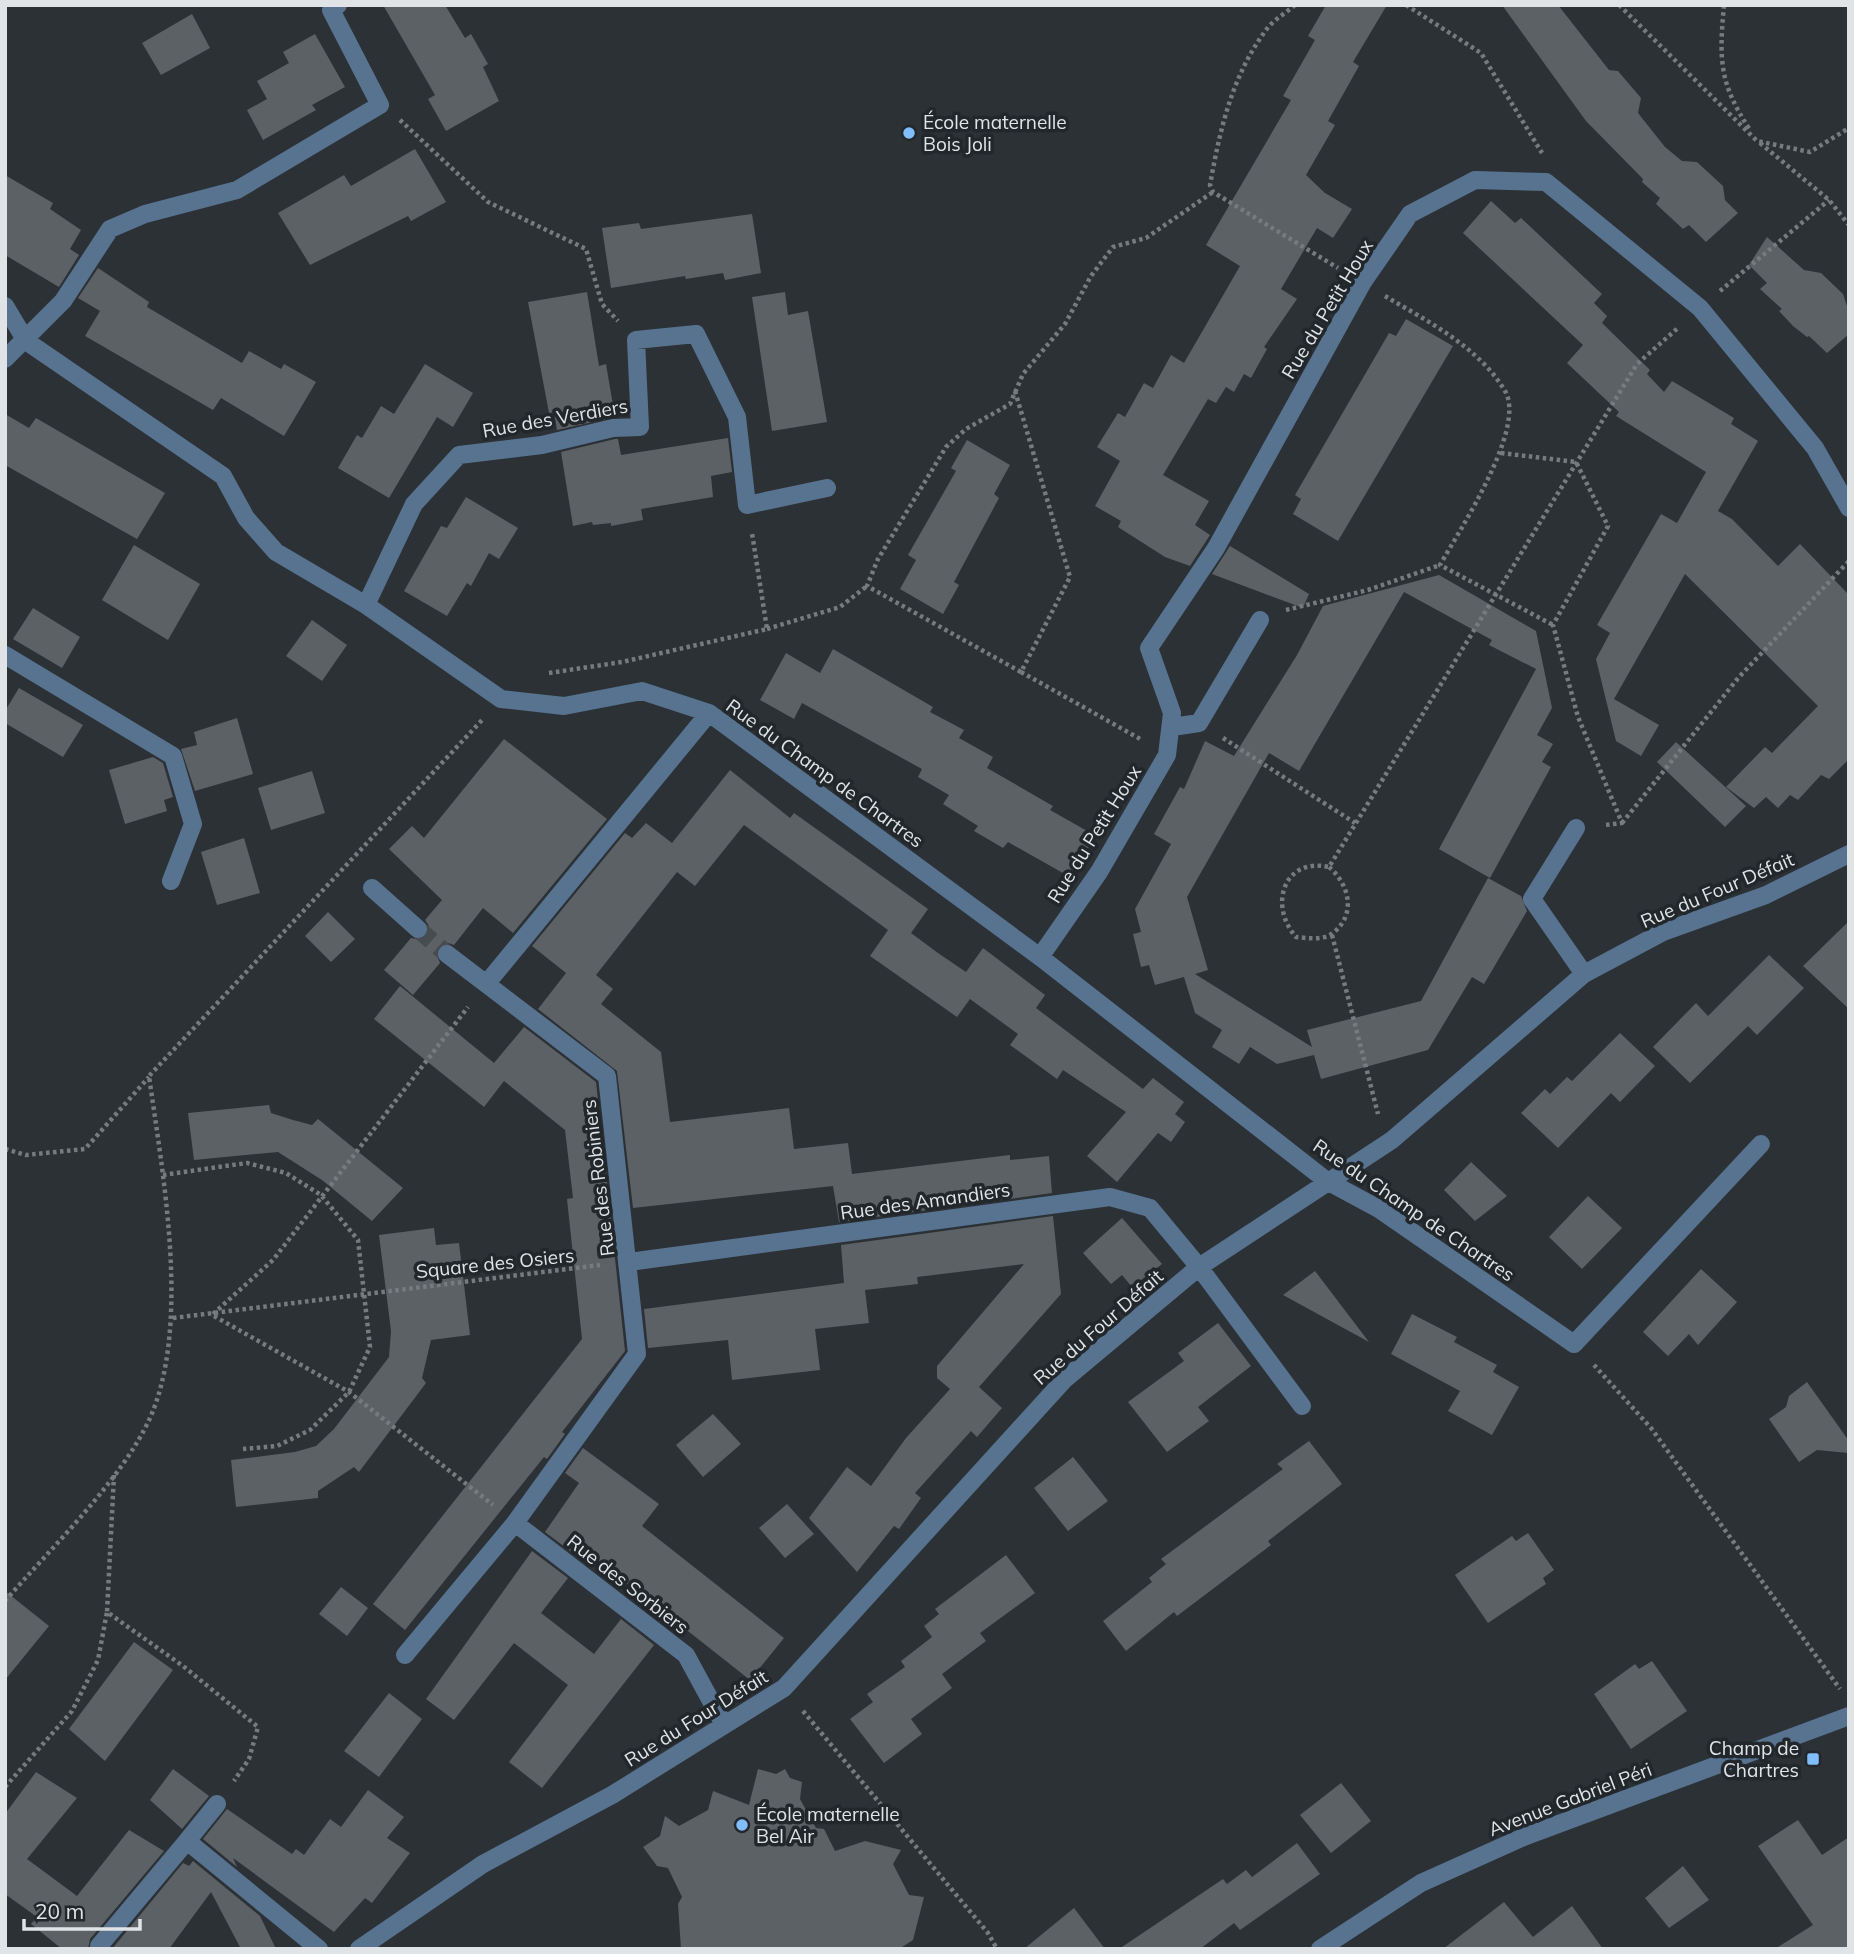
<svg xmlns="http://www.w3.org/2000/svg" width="1854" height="1954" font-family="Mulish,sans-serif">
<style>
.building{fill:#5c6166}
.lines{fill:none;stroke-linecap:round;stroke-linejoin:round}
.minor-tunnel{stroke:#474c51;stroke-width:18;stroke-dasharray:18 9;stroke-linecap:butt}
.path{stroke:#777b7f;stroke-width:4.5;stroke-dasharray:3.5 3.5;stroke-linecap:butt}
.minor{stroke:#577390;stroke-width:18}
.poi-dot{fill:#80bdfa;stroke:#22272c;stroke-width:2.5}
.labels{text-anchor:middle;stroke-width:7;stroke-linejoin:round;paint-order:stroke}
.poi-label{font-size:19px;fill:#e1e4e7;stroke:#22272c;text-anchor:start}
.street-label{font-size:19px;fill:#e1e4e7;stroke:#22272c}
</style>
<rect width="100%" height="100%" fill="#2c3136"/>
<path class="building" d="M383 5H445L465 38 471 34 488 64 483 67 499 101 446 131 428 99 435 95Z
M1326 5H1387L1353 62 1359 66 1328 121 1335 125 1306 175 1325 193 1352 209 1333 238 1317 228 1281 289 1297 299 1264 347 1267 349 1251 378 1244 374 1234 392 1226 387 1216 403 1208 399 1163 475 1209 501 1195 525 1210 535 1190 566 1165 557 1118 527 1121 521 1095 506 1120 461 1097 447 1118 413 1125 417 1144 383 1153 388 1171 355 1184 363 1240 266 1206 245 1291 100 1283 96 1315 40 1308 36Z
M1502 5H1558L1609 70 1618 71 1641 98 1638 113 1665 147 1682 161 1697 162 1723 186 1725 200 1738 213 1706 242 1689 225 1683 229 1656 204 1660 198 1642 182 1643 179 1586 121Z
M192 14 210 48 161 75 142 43Z
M315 34 345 87 312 105 316 110 263 140 247 110 267 99 257 81 289 63 283 52Z
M415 149 446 202 411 221 408 216 310 265 278 213 344 175 351 186Z
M5 175 53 203 50 209 81 230 70 249 79 255 59 287 5 255Z
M1491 201 1515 223 1521 218 1602 294 1594 303 1607 316 1602 323 1650 370 1647 374 1664 392 1672 381 1734 418 1731 424 1758 441 1718 511 1732 519 1778 566 1800 544 1849 595V759L1829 779 1821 775 1798 800 1790 795 1778 808 1766 797 1754 808 1726 787 1765 747 1772 753 1818 706 1685 574 1614 699 1659 725 1641 756 1616 741 1596 659 1610 633 1597 625 1661 514 1677 523 1706 472 1616 416 1619 412 1567 363 1583 345 1463 233Z
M752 214 761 273 725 280 723 273 686 279 685 276 611 288 602 228 639 223 641 229Z
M1767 237 1804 270 1821 273 1843 294 1849 312V334L1827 353 1809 336 1807 337 1793 326 1779 311 1782 309 1760 289 1767 283 1749 265Z
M98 268 149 302 147 307 242 363 249 351 281 369 284 364 316 382 284 436 221 398 213 410 85 336 100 311 78 298Z
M587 292 599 366 606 364 615 417 557 430 554 412 549 413 528 302Z
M785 292 788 315 808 311 827 422 772 431 752 297Z
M1406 319 1453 346 1338 541 1293 514 1301 499 1295 495 1389 333 1396 336Z
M425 364 473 393 453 427 437 417 389 498 338 468 357 435 362 438 381 406 394 414Z
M5 414 29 428 36 418 165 493 137 539 5 465Z
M728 438 732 472 711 476 713 497 641 509 643 520 611 526V523L593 525 592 522 573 526 561 452 615 439H618L621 455Z
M967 440 1010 465 994 494 999 498 954 582 959 585 943 614 900 589 916 560 908 555 956 471 951 468Z
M466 497 518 528 499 559 489 553 471 586 467 583 447 616 404 591 441 526 447 528Z
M134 545 200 584 168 640 102 600Z
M1230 546 1309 594 1303 608 1212 574Z
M1439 575 1536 631 1552 708 1537 735 1553 744 1542 762 1551 767 1490 878 1439 849 1536 669 1489 645 1492 640 1404 592 1299 771 1269 753 1187 897 1208 970 1195 974 1312 1047 1307 1030 1421 1001 1488 878 1521 896 1527 911 1484 984 1472 977 1428 1050 1321 1079 1314 1055 1277 1064 1250 1047 1239 1064 1212 1047 1222 1030 1195 1013 1184 977 1155 985 1149 965 1141 967 1133 934 1141 932 1135 909 1171 844 1154 834 1180 787 1184 789 1205 741 1234 756 1297 655 1323 606Z
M33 608 80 637 62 668 13 639Z
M312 620 347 645 322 681 286 656Z
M833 649 933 707 930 712 964 730 959 738 993 757 987 768 1053 806 1050 810 1096 836 1070 877 1008 842 1003 848 974 831 978 826 943 804 949 795 918 777 922 769 802 703 794 719 760 700 786 653 820 673Z
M19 688 83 725 63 757 5 723V711Z
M237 718 253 774 195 791 181 749 197 745 194 732Z
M504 739 607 819 513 933 483 908 454 945 448 943 438 947 436 953 440 963 413 995 384 970 411 938 421 940 427 936 429 926 425 920 442 900 389 849 412 826 424 838Z
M1676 742 1746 806 1725 827 1657 762Z
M153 757 163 763 173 797 164 800 167 811 125 824 109 770Z
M730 770 790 818 794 813 928 909 911 933 938 953 966 972 983 948 1045 995 1036 1008 1143 1089 1153 1078 1184 1102 1175 1114 1185 1122 1171 1142 1158 1133 1117 1182 1087 1156 1126 1112 1063 1070 1057 1079 1010 1045 1018 1034 970 999 957 1017 870 956 888 930 744 825 695 886 677 872 596 975 613 989 601 1004 661 1052 670 1122 789 1108 794 1149 848 1143 852 1174 1010 1155V1160L1049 1156 1052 1193 839 1222 833 1186 633 1208 617 1071 538 1009 566 973 532 946 625 833 632 838 646 823 672 843Z
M312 771 325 813 271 830 258 788Z
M244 838 260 893 217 905 201 852Z
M328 912 355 939 331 962 305 936Z
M1849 921V1009L1803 966Z
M1769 955 1804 988 1757 1035 1748 1026 1690 1083 1653 1047 1696 1003 1708 1016Z
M400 986 494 1063 524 1027 596 1082 625 1351 562 1432 565 1434 547 1459 544 1457 405 1630 373 1604 582 1339 567 1199 573 1198 565 1130 504 1081 484 1107 374 1019Z
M1620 1033 1655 1066 1620 1102 1611 1093 1558 1148 1521 1113 1545 1089 1550 1094 1567 1077 1572 1081Z
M269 1105 271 1113 293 1120 312 1125 318 1119 403 1188 372 1221 322 1180 278 1152 194 1160 188 1113Z
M1471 1162 1507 1196 1475 1221 1444 1190Z
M1588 1196 1622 1228 1582 1269 1549 1237Z
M1053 1216 1061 1294 979 1387 1002 1408 977 1437 971 1431 915 1493 921 1498 899 1529 894 1526 857 1572 809 1518 847 1467 871 1486 906 1438 950 1389 937 1378V1366L1024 1264 917 1277 918 1284 865 1290 869 1323 815 1329 820 1370 732 1380 728 1340 648 1348 644 1309 844 1283 841 1245Z
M1122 1218 1162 1264 1132 1287 1122 1275 1111 1284 1083 1253Z
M434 1228 436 1245 459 1243 470 1335 431 1340 422 1378 426 1383 359 1472 354 1467 318 1491V1498L236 1507 231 1460 295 1452 316 1446 334 1429 389 1357 391 1331 379 1235Z
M1701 1269 1737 1302 1698 1345 1689 1334 1668 1356 1643 1332Z
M1315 1271 1369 1342 1283 1295Z
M1412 1314 1457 1337 1454 1342 1497 1365 1493 1372 1519 1387 1492 1435 1448 1411 1460 1391 1391 1354Z
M1218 1323 1251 1366 1198 1407 1209 1421 1167 1452 1128 1402 1184 1361 1178 1353Z
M1807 1382 1849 1441V1453L1817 1450 1799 1462 1769 1419 1786 1407 1789 1396Z
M713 1414 741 1444 703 1477 676 1445Z
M1309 1441 1342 1484 1268 1541 1271 1545 1177 1616 1174 1612 1126 1651 1103 1621 1152 1582 1149 1578 1166 1564 1161 1559 1283 1469 1277 1464Z
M583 1448 659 1504 642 1526 784 1638 750 1680 674 1620 669 1627 635 1601 640 1594 588 1552 582 1560 545 1532 579 1483 565 1473Z
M1073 1457 1108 1501 1068 1531 1034 1488Z
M787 1504 814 1534 785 1558 759 1528Z
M1528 1533 1554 1570 1543 1578 1546 1584 1488 1623 1455 1575 1512 1536 1516 1541Z
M532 1551 568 1578 541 1613 594 1654 621 1619 654 1645 542 1788 509 1762 568 1685 514 1643 454 1720 426 1699Z
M1006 1555 1035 1593 980 1633 986 1641 942 1674 952 1688 911 1719 922 1734 884 1763 850 1719 873 1702 867 1694 905 1667 901 1661 932 1637 924 1626 939 1614 935 1609Z
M341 1587 368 1608 347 1636 319 1614Z
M5 1591 49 1626 5 1680Z
M134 1642 173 1670 105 1761 69 1729Z
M1652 1661 1687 1711 1631 1749 1594 1694 1635 1664 1639 1669Z
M389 1693 422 1719 379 1777 344 1751Z
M173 1769 209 1796 182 1829 150 1800Z
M758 1769 776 1774 785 1769 790 1778 802 1782 800 1799 816 1828 824 1829 835 1851 865 1841 901 1850 893 1864 909 1895 924 1897 913 1940 899 1949H681L678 1904 682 1897 668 1868 657 1866 643 1847 660 1836 665 1816 679 1826 708 1810 713 1791 749 1805Z
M36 1772 77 1798 27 1859 77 1896 129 1830 164 1851 90 1939 88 1949H62L31 1924 37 1917 5 1894V1814Z
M1341 1783 1371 1821 1331 1853 1300 1815Z
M368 1790 404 1817 387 1838 410 1853 372 1903 365 1898 334 1932 233 1858 237 1867 203 1839 227 1809 292 1854 296 1849 304 1855 330 1819 341 1827Z
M1798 1820 1822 1855 1849 1837V1949H1775L1813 1925 1758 1846Z
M1297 1843 1320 1874 1240 1930 1234 1923 1200 1949H1119L1223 1879 1227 1884 1246 1870 1252 1877Z
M193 1861 260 1916 276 1949H241L211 1892 169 1949H112L183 1863 189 1866Z
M1683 1866 1709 1900 1669 1928 1645 1898Z
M1504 1902 1533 1937 1572 1906 1603 1949H1443Z
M1074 1908 1105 1949H1024Z"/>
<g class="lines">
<path class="minor-tunnel" d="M418 929 447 954"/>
<path class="path" d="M1295 5C1286 13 1273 20 1266 30 1232 76 1220 129 1210 185L1213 192 1338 268
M1406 5 1481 53 1542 153
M1619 5 1757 141 1810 152 1849 128
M1724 5C1719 60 1719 83 1750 130
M400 120 488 202 586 249 602 304 618 321
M1760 143 1829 200 1849 225
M1720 291 1829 200
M1385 296C1427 321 1479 347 1505 391 1527 428 1459 531 1440 565L1553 625
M1015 391 1070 577 1021 672 867 586 878 559 946 447 966 429 1010 404 1023 374 1065 324 1091 276 1113 247 1146 238 1213 192
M1501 453 1576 462 1608 526 1553 625 1578 717 1622 823 1605 825
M1286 610 1368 590 1440 565
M767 629 840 607 867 586
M1021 672 1142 740
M549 673 622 662 767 629 752 533
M1223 738 1355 823
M1622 823 1739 677 1849 561
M1329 867C1349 884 1357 914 1333 933 1323 941 1307 938 1296 937 1268 905 1284 857 1329 867L1637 364 1679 327
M1332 935 1378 1114
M5 1149 26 1155 85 1149 149 1077
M163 1175 247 1163 286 1173 321 1195 358 1240 370 1347 349 1392 310 1430 277 1446 243 1449
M213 1314 273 1260 468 1007
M214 1316 349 1392 493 1505
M173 1318 600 1265
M1594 1365 1651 1428 1840 1689
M114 1475 107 1612 183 1666 258 1727 249 1759 234 1781
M5 1601C51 1548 122 1480 150 1418 191 1325 163 1176 149 1076L483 719
M803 1711 988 1933 997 1949
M5 1787 72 1711 98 1660 107 1612"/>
<path class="minor" d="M5 306 26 341 223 476 246 518 276 552 366 605 501 699 564 706 642 691 709 713 1040 957 1327 1181 1379 1209 1574 1344 1761 1144
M5 359 63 301 110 229 145 214 237 190 380 105 331 10 338 5
M366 605 414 504 459 455 542 445 613 428 640 427 636 340 696 334 737 417 747 505 827 488
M5 655 173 756 193 824 171 881
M1172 727 1199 723 1260 620
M1576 828 1532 899 1584 974
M372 888 418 929
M1040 957 1099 872 1167 755 1172 713 1149 648 1216 548 1363 282 1410 214 1475 180 1546 182 1700 308 1815 448 1849 508
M487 983 709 713
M629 1262 1110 1197 1150 1208 1199 1267 1302 1406
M515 1523 686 1655 724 1725
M405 1655 515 1523 637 1354 607 1076 447 954
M187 1841 217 1804
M99 1946 187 1841 319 1949
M359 1949 483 1864 612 1795 784 1688 1065 1379 1199 1267 1392 1140 1584 974 1663 932 1766 895 1849 854
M1320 1949 1421 1883 1526 1836 1849 1716"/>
</g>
<g class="poi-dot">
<circle cx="909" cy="133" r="7"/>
<rect x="1806" y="1752" width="14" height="14" rx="3.5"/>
<circle cx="742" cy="1825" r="7"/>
</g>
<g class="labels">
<g class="poi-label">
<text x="923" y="129">École maternelle<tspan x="923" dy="22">Bois Joli</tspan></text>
<text x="1799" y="1755" text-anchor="end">Champ de<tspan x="1799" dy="22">Chartres</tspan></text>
<text x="756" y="1821">École maternelle<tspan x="756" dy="22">Bel Air</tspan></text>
</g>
<g class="street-label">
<text transform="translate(1327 309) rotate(-59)" y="7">Rue du Petit Houx</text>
<text transform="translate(555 418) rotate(-10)" y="7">Rue des Verdiers</text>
<text transform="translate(825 773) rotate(36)" y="7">Rue du Champ de Chartres</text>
<text transform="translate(1094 834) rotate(-58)" y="7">Rue du Petit Houx</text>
<text transform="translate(1717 890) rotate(-23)" y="7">Rue du Four Défait</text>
<text transform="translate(598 1178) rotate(-97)" y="7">Rue des Robiniers</text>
<text transform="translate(925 1201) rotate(-8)" y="7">Rue des Amandiers</text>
<text transform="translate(1414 1210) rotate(34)" y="7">Rue du Champ de Chartres</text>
<text transform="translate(495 1263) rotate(-6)" y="7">Square des Osiers</text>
<text transform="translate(1098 1327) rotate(-41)" y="7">Rue du Four Défait</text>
<text transform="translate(628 1584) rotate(38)" y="7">Rue des Sorbiers</text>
<text transform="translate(696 1718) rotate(-32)" y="7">Rue du Four Défait</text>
<text transform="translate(1570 1799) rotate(-21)" y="7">Avenue Gabriel Péri</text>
</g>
</g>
<rect width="1854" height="1954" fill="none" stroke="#e1e4e7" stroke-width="14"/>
<path d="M24 1919v10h116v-10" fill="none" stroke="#e1e4e7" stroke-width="3.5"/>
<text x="35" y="1919" font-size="21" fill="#e1e4e7" stroke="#22272c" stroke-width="5" paint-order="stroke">20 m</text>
</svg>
